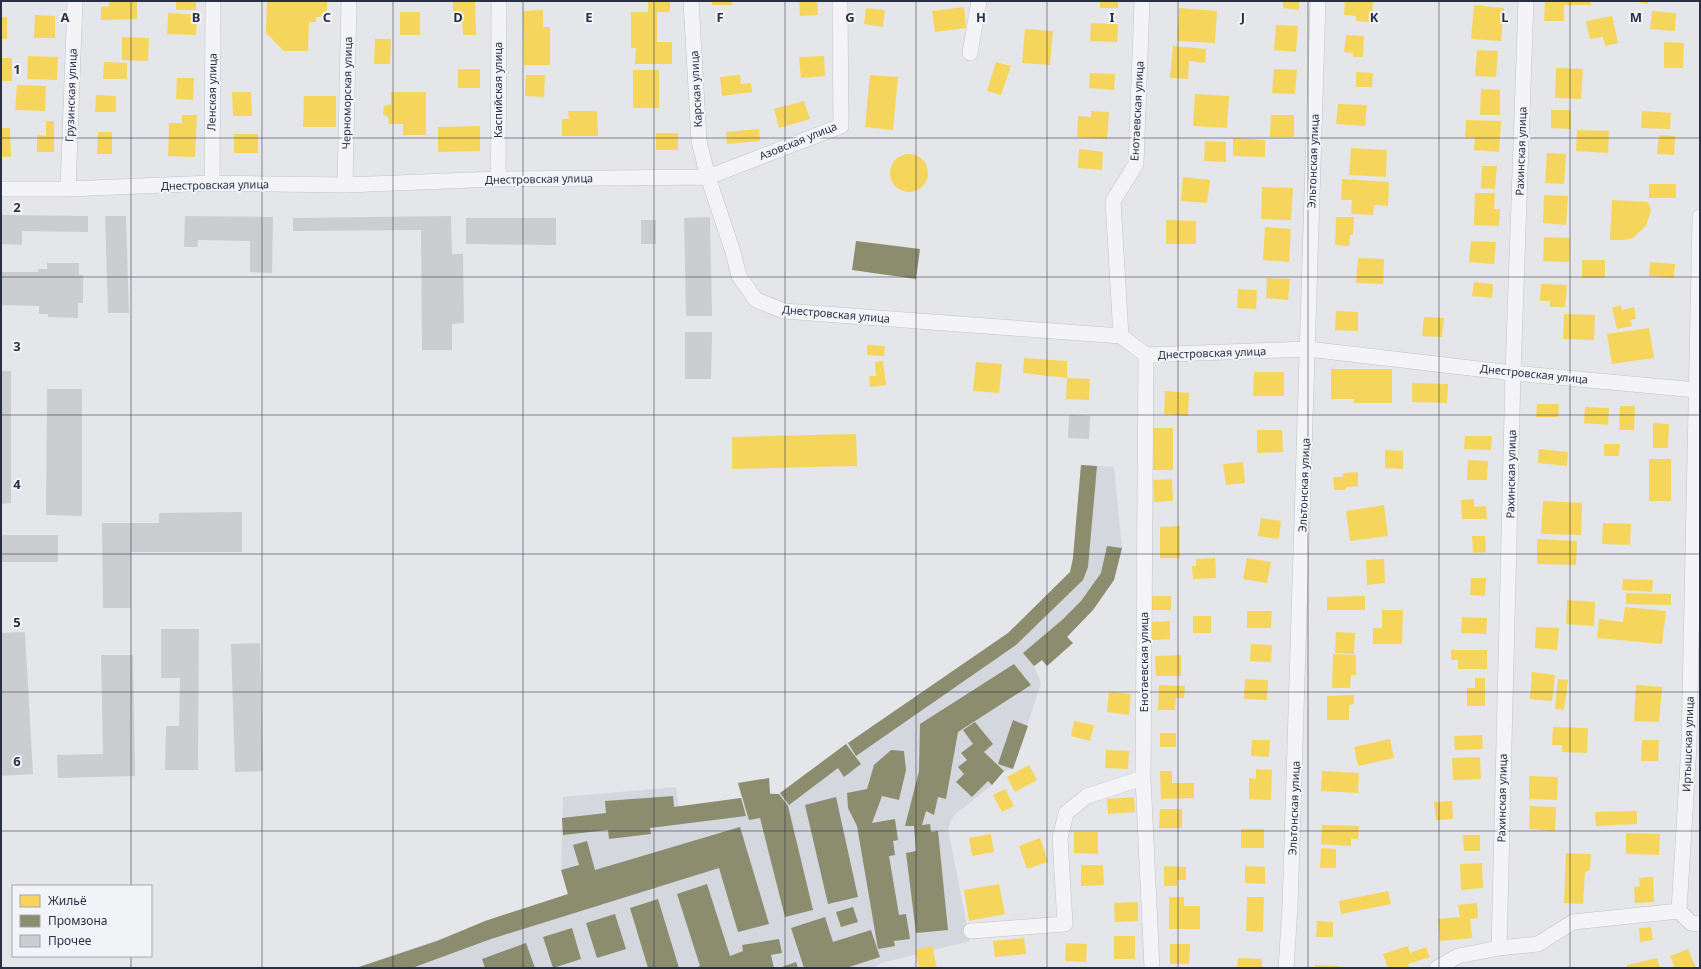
<svg xmlns="http://www.w3.org/2000/svg" width="1701" height="969" font-family="'Noto Sans',sans-serif">
<style>
.built{fill:#d5d7de}
.homes{fill:#f6d55c}
.industry{fill:#8c8c6e}
.building{fill:#cccdd1}
.lines{fill:none;stroke-linecap:round;stroke-linejoin:round}
.minor-casing{stroke:#c2c3c7;stroke-width:16}
.minor{stroke:#f4f4f6;stroke-width:15}
.grid{fill:none;stroke:#2a3044;stroke-width:1;stroke-opacity:0.55}
.labels{text-anchor:middle;stroke-width:4;stroke-linejoin:round;paint-order:stroke}
.street-label{font-size:11px;fill:#2a3044;stroke:#f3f4f8}
.grid-label{font-size:13px;text-anchor:middle;font-weight:bold;fill:#2a3044;stroke:#f3f4f8;stroke-width:4;stroke-linejoin:round;paint-order:stroke}
</style>
<rect width="100%" height="100%" fill="#e5e6e9"/>
<path class="built" d="M1081 465 1114 467 1122 548 1114 580 1093 610 1067 636 1073 643 1047 666 1042 660 1034 666 1041 683 1013 769 1004 771 992 785 953 816 948 829 970 941 881 963 874 968H355L568 895 561 870 563 797 676 787 679 806 741 798 738 783 769 778 770 792 779 794 846 744 1008 633 1070 572 1073 558Z"/>
<path class="homes" d="M109 1H137V19L101 20V7L109 6Z
M176 1H196V10H176Z
M267 1H327V17H316V22H309L308 51H284L266 33Z
M453 1H475L476 35H463L462 18H453Z
M648 1H670V12H657V42H672V64H635L636 48H631V12H648Z
M712 1H732V5H712Z
M799 1H817L818 15 800 16Z
M1100 1H1118V8H1100Z
M1283 1H1299V10L1283 8Z
M1345 1H1373L1372 22 1356 21V16L1344 15Z
M1545 1H1591V5H1564V21H1544Z
M1632 1H1648V4Z
M1474 5 1504 8 1501 41 1471 39Z
M964 7 966 28 935 32 932 11Z
M866 8 885 10 883 27 864 24Z
M1179 8 1217 11 1215 43 1177 41Z
M543 10V27H550V65H524L523 11Z
M1652 11 1676 13 1675 31 1650 29Z
M400 12H420V35H400Z
M168 13 197 15 196 35 167 34Z
M35 15 55 16V38H34Z
M1612 16 1618 43 1605 46 1603 37 1590 39 1586 21Z
M1 17H7V39H1Z
M1091 23 1118 24 1117 42 1090 41Z
M1276 25 1298 26 1296 52 1274 50Z
M1025 29 1053 31 1050 65 1022 63Z
M1346 35 1364 36 1363 57H1353V53L1344 52Z
M122 37 149 38 148 61 122 60Z
M375 39H391L390 64H374Z
M1664 42 1684 43 1683 68H1664Z
M1173 46 1206 49 1205 63 1189 61 1188 79 1170 78Z
M1477 50 1498 51 1496 77 1475 76Z
M28 56 58 57 57 80 27 79Z
M824 56 825 76 801 78 799 57Z
M1 58H12V81H1Z
M104 62 127 63V79H103Z
M996 62 1011 66 1001 95 987 91Z
M1556 68 1583 69 1581 99 1555 98Z
M458 69H480V88H458Z
M1274 69 1297 70 1295 94 1272 93Z
M633 70H659V108H633Z
M1356 72 1373 73 1372 87H1356Z
M1090 73 1115 74 1114 90 1089 88Z
M526 75H545L544 97 525 96Z
M740 75 741 84 751 83 752 92 722 96 720 77Z
M870 75 898 77 893 130 865 127Z
M177 78H194L193 100 176 99Z
M17 85 46 86 45 111 15 110Z
M1481 89 1500 90V115H1480Z
M232 92H251L252 116H233Z
M391 92H426V135H403V124H389L388 117 383 114 384 106 391 104Z
M1195 94 1229 96 1227 128 1193 126Z
M96 95 116 96V112H95Z
M304 96H336V127H303Z
M804 101 810 119 779 128 774 109Z
M1338 104 1367 105 1365 126 1336 124Z
M1551 110H1571V129L1551 128Z
M568 111H597L598 136H562V119H569Z
M1091 111 1109 112 1107 139 1077 137 1078 116 1091 117Z
M1642 111 1671 113 1670 129 1641 128Z
M182 115H197L195 157 168 156 169 123H182Z
M1271 115H1294V137H1270Z
M1466 120 1501 121 1499 152 1474 150 1475 138 1465 137Z
M46 121H54V152H37V135L46 136Z
M480 126V151L438 152V127Z
M1 128H10L11 157H1Z
M759 129 760 141 727 144 726 132Z
M1577 130 1609 131 1608 153 1576 151Z
M98 132H112V154H97Z
M656 133H678V150H656Z
M234 134H258V153H234Z
M1659 135 1675 136 1674 155 1657 154Z
M1233 138 1265 140V157L1233 156Z
M1205 141 1226 142V162L1204 161Z
M1351 148 1387 150 1386 177 1349 175Z
M1079 149 1103 152 1102 170 1078 168Z
M1547 153 1566 154 1564 184 1545 183Z
M890 173a19 19 0 1 1 38 0a19 19 0 1 1-38 0Z
M1482 166H1497L1495 189 1481 188Z
M1183 177 1210 180 1207 203 1181 201Z
M1342 179 1389 182 1388 206 1374 205 1373 215 1351 214 1352 200H1341Z
M1649 184H1676V198H1649Z
M1262 187 1293 188 1291 220 1261 219Z
M1475 193H1495L1494 209H1500L1499 226 1474 225Z
M1544 195 1568 196 1566 225 1543 223Z
M1612 200 1648 202 1651 211 1646 226 1633 238 1624 240H1610Z
M1336 217H1354L1353 235H1350L1349 246 1335 245Z
M1166 220 1196 221V244H1166Z
M1265 227 1291 229 1289 262 1263 260Z
M1544 237 1570 238 1569 262 1543 261Z
M1471 241 1496 242 1494 264 1469 262Z
M1358 258 1384 259 1383 284 1356 283Z
M1582 260H1605V278H1582Z
M1650 262 1675 264 1674 278 1649 276Z
M1267 278 1290 279 1288 300 1266 298Z
M1474 282 1493 284 1492 298 1472 296Z
M1541 284 1567 285 1565 307H1550V301H1540Z
M1238 289 1257 290 1256 309 1237 308Z
M1621 305 1622 310 1634 307 1636 319 1630 320 1632 326 1617 329 1612 308Z
M1336 311 1358 312V331L1335 330Z
M1564 314 1595 315 1594 340 1563 339Z
M1424 317 1444 318 1442 337 1422 336Z
M1649 328 1654 358 1612 364 1607 334Z
M867 345 885 346 884 356 867 355Z
M1024 358 1067 361V378L1023 373Z
M883 361 886 385 870 387 869 376H876L875 362Z
M976 362 1002 364 999 393 973 391Z
M1331 369H1392V403H1353L1354 399H1331Z
M1254 372H1284V396H1253Z
M1067 378 1090 379 1089 400 1066 399Z
M1412 383 1448 384 1447 403 1412 402Z
M1165 391 1189 393 1188 416 1164 414Z
M1537 404H1559L1558 417H1536Z
M1620 406H1635L1634 430H1619Z
M1585 407 1609 408 1608 425 1584 423Z
M1653 423 1669 424 1668 448H1653Z
M1153 428H1173V470H1152Z
M1257 430H1282L1283 452 1257 453Z
M856 434 857 466 732 469V437Z
M1465 436H1492L1491 450 1464 449Z
M1604 444H1620L1619 456H1604Z
M1539 449 1568 452 1567 466 1538 463Z
M1385 450 1403 451V469L1385 468Z
M1649 459H1671V501H1649Z
M1468 460 1488 461 1487 480H1467Z
M1243 462 1245 483 1226 485 1223 464Z
M1358 472V486L1347 487 1345 490H1334L1333 477H1343V473Z
M1172 479 1173 501 1154 502 1153 480Z
M1474 499V507L1486 506 1487 519H1462L1461 500Z
M1543 501 1582 503 1581 535 1541 534Z
M1384 505 1388 536 1350 541 1346 511Z
M1261 518 1281 521 1279 539 1258 536Z
M1603 523 1631 524 1630 545 1602 544Z
M1180 526V558H1160V527Z
M1472 536H1485L1486 552 1473 553Z
M1537 539 1577 541 1576 565 1537 564Z
M1215 558 1216 578 1193 579 1192 566H1196V559Z
M1247 558 1271 562 1267 583 1243 579Z
M1384 559 1385 583 1367 585 1366 560Z
M1471 578H1486L1485 596 1470 595Z
M1623 579 1653 580 1652 592 1622 590Z
M1626 593 1671 594V605L1626 604Z
M1151 596H1171V610H1151Z
M1365 596V610H1327V597Z
M1567 600 1595 602 1594 626 1566 624Z
M1625 607 1666 611 1662 644 1597 638 1599 619 1623 622Z
M1382 610H1403L1402 644H1373V628H1382Z
M1247 611H1272L1271 628H1247Z
M1193 616H1211V633H1193Z
M1462 617 1487 618 1486 634 1461 633Z
M1170 621V639L1152 640 1151 622Z
M1536 627 1559 628 1557 650 1535 648Z
M1336 632 1355 633 1354 654 1335 653Z
M1251 644 1272 645 1271 662 1250 661Z
M1451 650H1487V669H1458V660H1451Z
M1333 654 1356 655V675H1351L1350 688H1332Z
M1181 655V676H1156L1155 656Z
M1532 672 1555 675 1552 701 1530 699Z
M1475 678H1485V706H1467V688H1475Z
M1245 679 1268 680 1267 700 1244 699Z
M1558 679 1568 680 1564 710 1555 709Z
M1159 685 1185 686 1184 698H1176L1175 710H1158Z
M1636 685 1662 687 1659 722 1634 721Z
M1109 692 1131 694 1129 715 1107 712Z
M1354 695V704L1349 705V720H1327V696Z
M1074 721 1094 725 1090 741 1071 736Z
M1553 727 1588 728 1587 753 1562 752V745H1552Z
M1160 733H1176V747H1160Z
M1482 735 1483 749 1455 750 1454 736Z
M1390 739 1394 758 1358 766 1354 747Z
M1252 740H1270L1269 757 1251 756Z
M1642 740H1659L1658 761H1641Z
M1106 750 1129 751 1128 769 1105 768Z
M1480 757 1481 779 1453 780 1452 758Z
M1029 765 1037 780 1015 792 1007 777Z
M1256 769 1272 770 1271 800 1249 799V778L1256 779Z
M1160 771H1172V783H1194V798L1161 799Z
M1322 771 1359 773 1358 793 1321 791Z
M1529 776 1558 777 1557 800 1529 799Z
M1005 789 1014 806 1002 812 993 795Z
M1134 797 1135 812 1108 814 1107 799Z
M1452 801 1453 819 1436 820 1434 802Z
M1530 806 1556 807 1555 831 1529 829Z
M1160 809H1182V828H1159Z
M1637 811V824L1596 826 1595 812Z
M1322 825 1359 826 1358 839H1351V846L1321 844Z
M1241 829H1264V848H1241Z
M1074 832H1098V854L1074 853Z
M1626 833 1660 834 1659 855 1626 854Z
M991 834 994 852 972 856 969 838Z
M1463 835H1480V851H1464Z
M1040 838 1048 862 1027 869 1019 846Z
M1321 848 1336 849V868H1320Z
M1566 853 1591 854 1590 870 1585 872 1583 904 1564 903Z
M1482 863 1483 888 1461 890 1460 864Z
M1081 865H1103L1104 885 1081 886Z
M1164 866 1186 867V880H1177V886H1164Z
M1245 866 1265 867V884L1245 883Z
M1653 877 1654 902 1635 903 1634 887 1640 886 1639 878Z
M999 884 1005 914 969 921 964 890Z
M1388 891 1391 904 1341 914 1339 901Z
M1169 897H1184V906H1200V929H1169Z
M1247 897H1264L1263 932 1246 931Z
M1138 902V921L1115 922 1114 903Z
M1477 903 1478 918 1470 919 1472 938 1440 941 1438 919 1460 917 1458 905Z
M1317 921 1333 922V937H1316Z
M1651 927 1653 940 1640 942 1639 928Z
M1114 936H1135V959H1114Z
M1024 938 1026 954 995 957 993 941Z
M1066 943 1087 944 1086 962 1065 961Z
M1170 944H1190L1189 964H1170Z
M932 946 937 968H919L915 950Z
M1408 946 1410 953 1426 947 1430 957 1408 964 1409 968H1388L1383 954Z
M1688 949 1696 968H1675L1670 956Z
M1238 958 1262 959V968H1237Z
M1657 958 1660 968H1627V965Z
M1315 965 1339 966V968H1315Z"/>
<path class="industry" d="M856 241 920 249 916 279 852 270Z
M1081 465 1097 466 1088 567 1083 580 1016 645 856 756 848 743 1008 633 1070 572 1073 558Z
M1107 546 1122 548 1114 580 1093 610 1067 637 1073 643 1047 666 1042 660 1034 666 1023 653 1062 620 1081 601 1101 573Z
M1014 664 1031 685 958 732 946 799 938 797 934 815 926 811 922 825 930 824 931 832 938 831 948 930 916 933 906 853 916 851 914 826H905L919 771 920 724Z
M1013 720 1028 726 1013 769 998 764Z
M975 722 993 744 984 752 1004 771 992 785 988 781 972 797 956 782 964 774 958 767 967 760 961 753 973 744 963 730Z
M846 744 861 764 844 777 838 768 789 805 780 793Z
M891 750 904 751 906 770 899 800 882 796 872 823 895 819 898 840 893 841 895 855 889 856 899 915 906 914 910 939 894 941 895 946 878 949 857 826 848 808 847 793 867 789 874 765Z
M769 778 770 794H779L788 806 813 910 785 917 760 818 749 820 738 783Z
M673 796 674 807 741 798 746 816 650 828 651 834 609 839 608 830 563 835 562 818 606 813 605 801Z
M836 797 858 897 828 904 805 805Z
M740 827 769 924 738 932 719 868 491 939 412 968H356L437 941 485 921 568 894 561 870 579 865 573 845 587 841 595 870Z
M707 884 730 956 743 951 742 945 779 939 782 953 771 955 774 968H695L700 966 677 894Z
M658 899 679 968H648L630 908Z
M853 907 858 922 841 927 836 912Z
M615 914 626 949 597 958 586 923Z
M825 917 833 942 871 930 880 957 846 968H804L791 928Z
M572 928 581 959 553 968 543 937Z
M526 943 535 968H485L482 959Z
M796 962 798 968H779Z"/>
<path class="building" d="M1 215 88 216V232L22 231V245L1 244Z
M105 216H126L129 313H108Z
M185 216 273 217 272 273 250 272V241L198 240 197 247H184Z
M451 216 452 254H463L464 323 452 324V350H422L421 230 293 231V218Z
M710 217 712 316H686L684 218Z
M466 218H556V245L466 244Z
M641 220H656V244H641Z
M47 263H79V275H83V303H78V318L48 317V314H39V306L1 305V272H38V269H47Z
M685 332H712L711 379H685Z
M1 371H11V503L1 504Z
M47 389H82V516L46 515Z
M1069 415 1090 416 1089 439 1068 438Z
M242 512V552H131V608H103L102 523H159V513Z
M1 535H58V562H1Z
M161 629H199L198 770H165L166 726H179L180 678H161Z
M25 632 33 774 1 776V633Z
M260 643 263 771 235 772 231 644Z
M101 655H133L135 776 58 778 57 755 103 754Z"/>
<g class="lines">
<defs>
<path id="minor" d="M691 1 699 141 708 177 841 126 840 1
M970 53 979 1
M498 179 499 1
M212 183 213 1
M345 185 349 1
M1 189H68L212 183 345 185 498 179 708 177 733 252 739 276 756 300 784 311 1121 336 1146 355 1308 349 1513 373 1696 390 1700 389
M68 189 75 1
M1121 336 1113 201 1136 164 1142 1
M1146 355 1143 778 1152 968
M1679 911 1689 745 1700 217
M971 931 1065 924 1060 838 1066 813 1087 796 1143 778
M1499 948 1513 373 1526 1
M1286 968 1290 907 1318 1
M1437 968 1458 956 1499 948 1538 944 1573 922 1679 911 1691 923 1700 924"/>
</defs>
<use href="#minor" class="minor-casing"/>
<use href="#minor" class="minor"/>
</g>
<path class="grid" d="M131 1V886M262 1V968M393 1V968M523 1V968M654 1V968M785 1V968M916 1V968M1047 1V968M1178 1V968M1308 1V968M1439 1V968M1570 1V968M1 138H1700M1 277H1700M1 415H1700M1 554H1700M1 692H1700M1 831H1700M131 956V968"/>
<g class="labels">
<g class="street-label">
<text transform="translate(696 89) rotate(-93)" y="4">Карская улица</text>
<text transform="translate(498 90) rotate(-90)" y="4">Каспийская улица</text>
<text transform="translate(212 92) rotate(-89)" y="4">Ленская улица</text>
<text transform="translate(347 93) rotate(-89)" y="4">Черноморская улица</text>
<text transform="translate(71 95) rotate(-88)" y="4">Грузинская улица</text>
<text transform="translate(1137 111) rotate(-87)" y="4">Енотаевская улица</text>
<text transform="translate(798 141) rotate(-22)" y="4">Азовская улица</text>
<text transform="translate(1521 151) rotate(-88)" y="4">Рахинская улица</text>
<text transform="translate(1313 161) rotate(-88)" y="4">Эльтонская улица</text>
<text transform="translate(539 179) rotate(-1)" y="4">Днестровская улица</text>
<text transform="translate(215 185) rotate(-1)" y="4">Днестровская улица</text>
<text transform="translate(836 314) rotate(5)" y="4">Днестровская улица</text>
<text transform="translate(1212 353) rotate(-2)" y="4">Днестровская улица</text>
<text transform="translate(1534 374) rotate(6)" y="4">Днестровская улица</text>
<text transform="translate(1511 474) rotate(-89)" y="4">Рахинская улица</text>
<text transform="translate(1304 485) rotate(-88)" y="4">Эльтонская улица</text>
<text transform="translate(1144 662) rotate(-90)" y="4">Енотаевская улица</text>
<text transform="translate(1688 744) rotate(-88)" y="4">Иртышская улица</text>
<text transform="translate(1502 798) rotate(-89)" y="4">Рахинская улица</text>
<text transform="translate(1294 808) rotate(-88)" y="4">Эльтонская улица</text>
</g>
</g>
<g class="grid-label">
<text x="65" y="22">A</text>
<text x="196" y="22">B</text>
<text x="327" y="22">C</text>
<text x="458" y="22">D</text>
<text x="589" y="22">E</text>
<text x="720" y="22">F</text>
<text x="850" y="22">G</text>
<text x="981" y="22">H</text>
<text x="1112" y="22">I</text>
<text x="1243" y="22">J</text>
<text x="1374" y="22">K</text>
<text x="1505" y="22">L</text>
<text x="1636" y="22">M</text>
<text x="17" y="74">1</text>
<text x="17" y="212">2</text>
<text x="17" y="351">3</text>
<text x="17" y="489">4</text>
<text x="17" y="627">5</text>
<text x="17" y="766">6</text>
</g>
<rect width="1701" height="969" fill="none" stroke="#2a3044" stroke-width="4"/>
<rect x="12" y="885" width="140" height="72" fill="#f3f4f8" stroke="#a3a6b0"/>
<rect x="20" y="895" width="20" height="12" fill="#f6d55c" stroke="#a3a6b0"/>
<text x="48" y="905" font-size="12" fill="#2a3044">Жильё</text>
<rect x="20" y="915" width="20" height="12" fill="#8c8c6e" stroke="#a3a6b0"/>
<text x="48" y="925" font-size="12" fill="#2a3044">Промзона</text>
<rect x="20" y="935" width="20" height="12" fill="#cccdd1" stroke="#a3a6b0"/>
<text x="48" y="945" font-size="12" fill="#2a3044">Прочее</text>
</svg>
